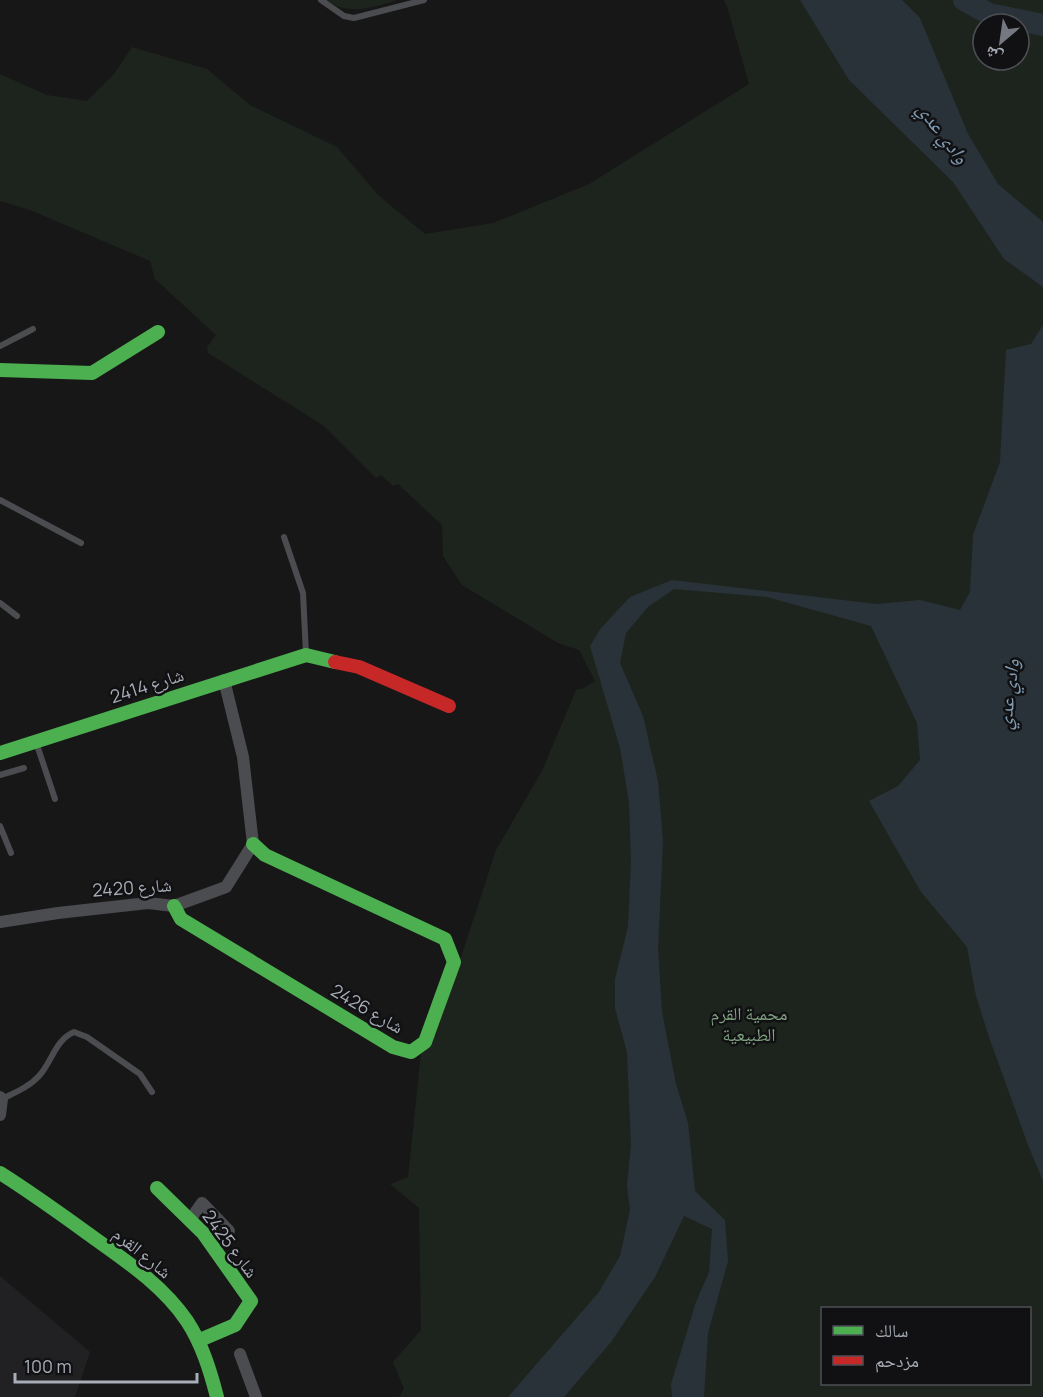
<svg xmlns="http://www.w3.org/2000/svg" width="1043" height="1397" font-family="Manrope,'Noto Naskh Arabic',sans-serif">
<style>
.built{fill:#212123}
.green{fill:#1d241e;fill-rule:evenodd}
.water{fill:#2a3239}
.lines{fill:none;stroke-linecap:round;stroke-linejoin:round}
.river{stroke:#2a3239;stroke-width:22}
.lane{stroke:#4b4c50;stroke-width:6}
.street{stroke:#4b4c50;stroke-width:12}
.fast{stroke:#4caf50;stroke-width:14}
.jam{stroke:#c62828;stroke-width:14}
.labels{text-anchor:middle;stroke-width:5;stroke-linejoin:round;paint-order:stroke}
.street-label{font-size:18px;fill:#a8adb8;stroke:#111113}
.park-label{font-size:18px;fill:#7fa381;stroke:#111113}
.water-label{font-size:20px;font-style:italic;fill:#7f9bb3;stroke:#111113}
</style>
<rect width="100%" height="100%" fill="#171717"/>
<path class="built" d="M0 1276 90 1352 75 1397H0Z"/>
<path class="green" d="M326 0H397C372 8 349 16 326 0Z
M724 0H1043V1397H399L404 1389 393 1362 421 1330 419 1208 390 1184 408 1177 421 1053 436 1034 496 850 542 771 576 690 582 689 595 681 579 650 558 643 462 585 443 556 442 525 398 484 393 486 381 475 376 478 324 426 208 353 207 347 216 335 155 279 150 261 30 210 0 201V74L47 95 87 101 114 74 132 47 207 69 250 105 337 147 378 195 425 234 493 223 589 184 749 84 727 6ZM983 24H1019V60H983ZM822 1308H1030V1384H822Z"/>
<path class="water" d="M800 0H902L920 18 968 134 998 184 1043 222V287L1004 259 953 182 849 80Z
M1043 325V1181L1028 1145 990 1040 976 996 967 947 921 892 869 801 898 786 920 760 917 723 871 626 767 597 674 589 648 607 626 633 620 663 643 716 658 781 663 841 658 949 662 1012 676 1084 688 1123 695 1191 725 1220 728 1261 708 1333 704 1397H672L671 1384 696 1302 709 1272 712 1229 684 1216 655 1277 611 1342 564 1397H508L599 1292 620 1256 630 1210 627 1186 631 1144 627 1052 615 1008V979L628 927 631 862 629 802 620 748 590 646 601 628 630 597 672 580 877 604 920 600 960 610 970 592 973 535 1000 462 1006 350 1031 344Z"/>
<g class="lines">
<path class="river" d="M964 0 989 14 1043 25"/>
<path class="lane" d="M321 0 344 16 354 18 424 0
M0 346 33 329
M0 500 81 543
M284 537 303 593 306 654
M0 603 17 616
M36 742 55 799
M0 775 24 768
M0 826 11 853
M2 1099C14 1093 29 1087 39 1076 52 1062 55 1040 74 1032L87 1037 140 1074 152 1092"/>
<path class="street" d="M0 922 58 913 148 903 174 906 226 887 253 844 243 757 224 680
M0 1097 2 1099 0 1115
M190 1220 202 1203 229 1231
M240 1354 256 1397"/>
<path class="fast" d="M0 370 92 373 158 332
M0 753 306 655 335 662
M174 906 181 919 393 1047 411 1052 425 1042 454 962 445 939 265 855 253 844
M0 1173C30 1192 58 1212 87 1233 123 1259 162 1284 187 1321 202 1344 210 1370 217 1397
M157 1188 203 1233 251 1301 235 1325 200 1340"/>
<path class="jam" d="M335 662 359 667 449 706"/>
</g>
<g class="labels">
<g class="street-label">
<text transform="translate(147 686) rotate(-18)" y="6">2414 شارع</text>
<text transform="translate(132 888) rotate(-4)" y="6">2420 شارع</text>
<text transform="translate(367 1009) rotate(30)" y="6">2426 شارع</text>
<text transform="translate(230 1244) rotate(53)" y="6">2425 شارع</text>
<text transform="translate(142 1253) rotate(39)" y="6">شارع القرم</text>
</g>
<g class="park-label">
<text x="749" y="1020">محمية القرم<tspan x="749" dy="21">الطبيعية</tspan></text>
</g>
<g class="water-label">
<text transform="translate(943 133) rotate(53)" y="7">وادي عدي</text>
<text transform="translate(1008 694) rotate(-83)" y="7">وادي عدي</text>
</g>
</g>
<rect x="821" y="1307" width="210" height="78" fill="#111113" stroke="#4d4f55" stroke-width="1.5"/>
<rect x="833" y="1326" width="30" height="9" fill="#4caf50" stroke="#4d4f55" stroke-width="1.5"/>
<text x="875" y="1337" font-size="18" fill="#a8adb8">سالك</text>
<rect x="833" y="1356" width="30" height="9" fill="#c62828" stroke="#4d4f55" stroke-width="1.5"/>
<text x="875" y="1367" font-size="18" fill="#a8adb8">مزدحم</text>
<g transform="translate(1001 42) rotate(209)"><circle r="28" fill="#111113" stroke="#4d4f55" stroke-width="1.5"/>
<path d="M0-4.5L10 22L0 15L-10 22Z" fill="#757880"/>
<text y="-9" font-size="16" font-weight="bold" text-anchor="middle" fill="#a8adb8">ش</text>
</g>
<path d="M15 1373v9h182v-9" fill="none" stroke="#a8adb8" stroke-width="3"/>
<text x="24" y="1373" font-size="18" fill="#a8adb8" stroke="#111113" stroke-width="4.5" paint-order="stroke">100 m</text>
</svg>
